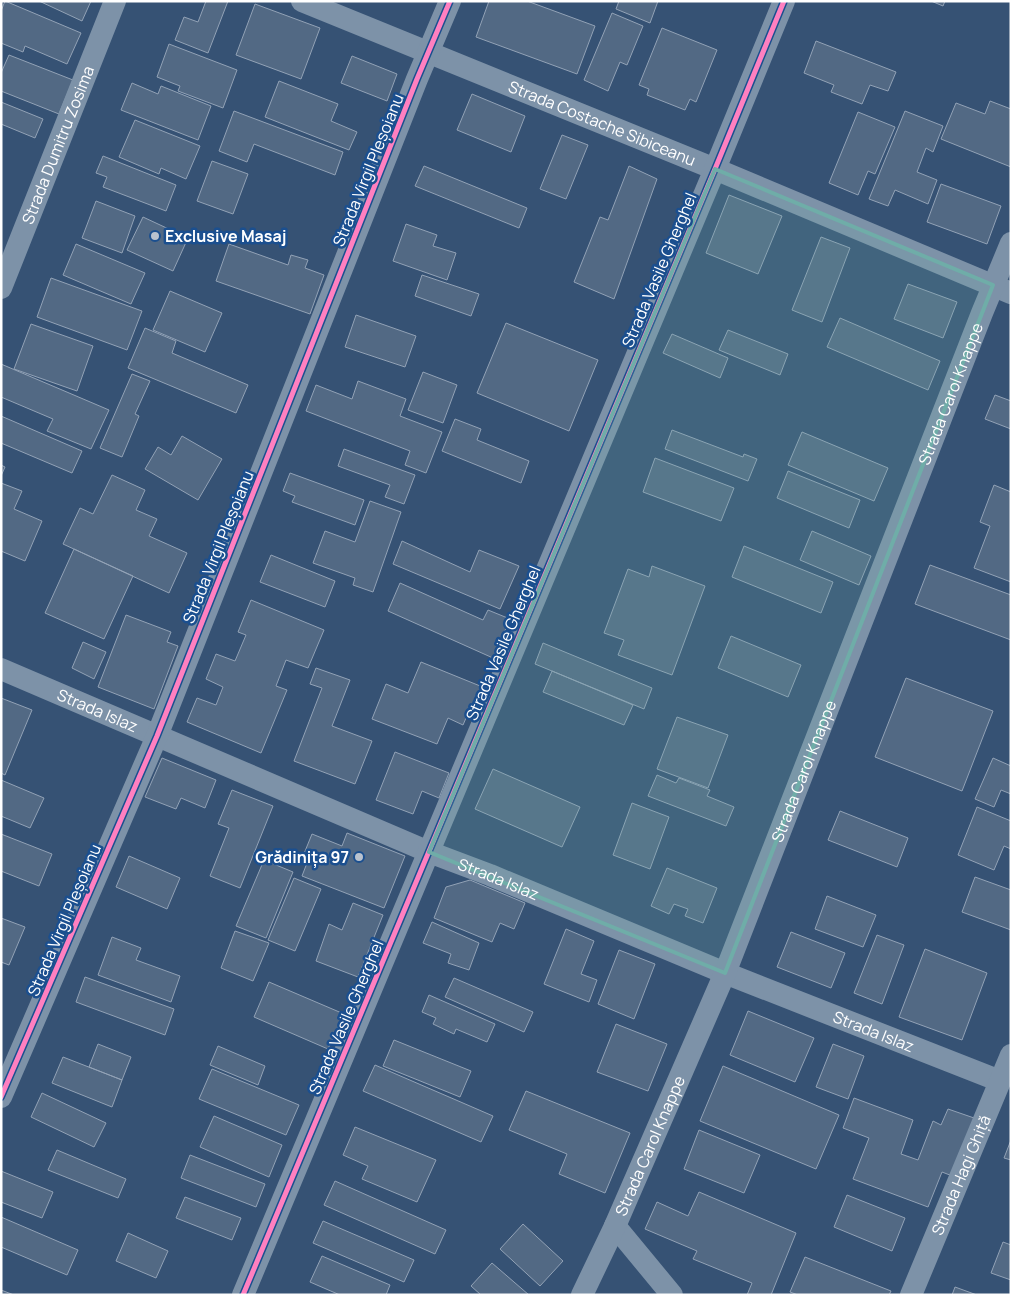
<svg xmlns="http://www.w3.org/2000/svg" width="1012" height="1296" font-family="Manrope,sans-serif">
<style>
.building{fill:#526984;stroke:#92a2b6}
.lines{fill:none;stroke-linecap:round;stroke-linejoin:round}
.minor{stroke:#7d92a8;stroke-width:22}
.cycleway-casing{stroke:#1b4f8f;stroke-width:8}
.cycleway{stroke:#ff80c0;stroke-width:5}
.marked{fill:#6fada8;fill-opacity:0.2;stroke:#6fada8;stroke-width:4;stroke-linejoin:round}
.poi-dot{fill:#b9c2ce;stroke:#1b4f8f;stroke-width:2}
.labels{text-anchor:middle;stroke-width:5;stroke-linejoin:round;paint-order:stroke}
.street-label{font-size:16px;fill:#fff;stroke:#1b4f8f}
.poi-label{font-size:16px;font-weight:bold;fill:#fff;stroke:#1b4f8f;text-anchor:start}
</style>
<rect width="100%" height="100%" fill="#365274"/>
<path class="building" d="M5 1 81 33 67 64 25 46 23 52 1 43V11Z
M39 1H91L82 21Z
M206 1H228L208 53 175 40 184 17 198 22Z
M489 1H527L595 26 577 74 476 37Z
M619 1H658L650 23 616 9Z
M931 1H945L943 6Z
M255 4 320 28 301 79 236 55Z
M612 13 643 26 627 65 620 62 608 91 584 80Z
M662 28 717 50 696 102 690 99 685 110 647 95 649 89 639 85Z
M816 41 896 72 888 91 870 85 862 104 831 92 834 85 804 73Z
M169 44 237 70 223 108 178 91 180 86 157 77Z
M9 55 73 80 59 114 1 91V73Z
M352 56 397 74 387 101 341 83Z
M279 81 338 104 331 121 357 132 349 150 265 117Z
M132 83 158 94 161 86 211 106 198 140 121 110Z
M472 94 525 116 511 152 457 130Z
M990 101 1011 109V167L941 139 956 103 985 114Z
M1 102 43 119 35 138 1 124Z
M234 111 343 152 335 175 254 144 247 162 219 151Z
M905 111 943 126 933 152 926 148 917 172 937 180 928 204 895 190 888 206 869 199Z
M858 112 895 127 875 174 868 171 858 195 829 183Z
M135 120 200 146 186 179 161 168 159 174 119 157Z
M562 135 588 145 566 199 540 189Z
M103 156 176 185 166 211 103 187 107 177 96 173Z
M212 161 248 174 233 214 197 201Z
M424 166 527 208 519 228 415 186Z
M629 166 657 179 614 299 574 282 600 217 608 220Z
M941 184 1001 206 987 244 927 222Z
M729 195 782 216 758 274 706 253Z
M96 201 135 216 122 253 82 238Z
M143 217 188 238 173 271 127 250Z
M406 224 437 235 433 246 456 253 447 280 393 261Z
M821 237 850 248 822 322 792 310Z
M76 244 145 273 131 304 63 275Z
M229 244 288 265 291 255 308 260 305 268 324 275 310 314 216 281Z
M422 275 479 294 471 316 415 296Z
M51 278 142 311 127 350 37 317Z
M908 284 957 302 943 338 894 319Z
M170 291 222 313 205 352 153 330Z
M356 315 416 336 405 367 345 347Z
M840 318 940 361 928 390 827 347Z
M506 323 598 360 569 431 477 393Z
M31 324 93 346 77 391 14 369Z
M145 328 176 341 172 353 248 385 236 413 128 368Z
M728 330 788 354 780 375 719 350Z
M672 334 728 358 720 378 663 353Z
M1 364 109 410 91 449 47 431 53 419 1 397Z
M423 372 457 385 443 423 408 410Z
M132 374 150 381 135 414 139 416 122 457 100 448Z
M358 381 406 399 400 416 442 432 426 473 405 465 410 451 306 411 316 385 352 399Z
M995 395 1011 401V429L985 419Z
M1 416 82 451 72 473 1 443Z
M455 419 481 429 477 440 529 461 521 483 442 451Z
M672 430 743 457 744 454 757 459 748 481 665 449Z
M802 432 888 468 874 501 788 465Z
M182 436 222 459 198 500 145 469 158 447 171 455Z
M344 449 415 475 404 504 385 497 390 485 338 466Z
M655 458 734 488 721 521 643 492Z
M1 465 5 467 1 476Z
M788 471 860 500 849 528 777 498Z
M290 473 364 500 355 525 292 502 295 496 283 491Z
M112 475 145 490 136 510 157 519 149 536 187 553 169 593 63 544 80 508 93 514Z
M1 483 22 491 14 509 42 521 25 561 1 551Z
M994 485 1011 492V582L974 568 990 526 980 522Z
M370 501 401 512 373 592 353 585 355 578 313 563 325 531 355 542Z
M812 531 871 556 859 585 800 560Z
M402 541 470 572 479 550 519 566 500 609 393 564Z
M744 546 833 582 821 613 732 577Z
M74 549 133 576 104 639 45 613Z
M271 555 335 581 325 607 260 582Z
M930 565 1011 595V640L915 604Z
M652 566 705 586 672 675 618 655 624 640 604 633 628 569 649 577Z
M400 583 483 620 488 610 510 619 493 658 388 611Z
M251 600 324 630 308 668 286 660 276 686 287 690 261 753 187 722 197 698 216 705 223 687 206 679 216 654 235 661 246 635 238 632Z
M126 615 171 632 167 642 178 646 154 709 98 687Z
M731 636 801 665 788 697 718 668Z
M83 642 106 652 94 679 72 668Z
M543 643 652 688 644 709 535 664Z
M421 662 490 690 479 716 469 711 463 725 448 718 437 744 372 719 386 684 408 693Z
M316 668 350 680 332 726 372 741 355 784 294 761 322 688 310 684Z
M552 671 633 705 624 725 543 692Z
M906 678 993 711 962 791 875 757Z
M1 698 32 710 5 775 1 773Z
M677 717 728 735 708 788 657 769Z
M395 752 449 773 439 798 422 791 413 814 376 800Z
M162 758 216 780 205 808 181 798 176 809 145 797Z
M993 758 1011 766V794L1001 790 994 807 975 799Z
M493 769 580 807 562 847 475 809Z
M657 775 676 783 679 778 710 790 707 796 734 807 726 826 648 796Z
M1 780 44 798 30 828 1 816Z
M232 790 273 806 240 888 210 876 229 828 218 824Z
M632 803 669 817 650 869 613 855Z
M977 807 1011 821V849L1004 846 994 870 958 855Z
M840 811 908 838 897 867 828 840Z
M347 833 405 856 384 908 302 876 307 863 301 861 312 834 342 846Z
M1 834 52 854 39 886 1 871Z
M129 856 180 878 167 909 116 887Z
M264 860 293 872 266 938 236 926Z
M667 868 717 888 703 923 685 916 688 909 674 904 669 914 651 906Z
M975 877 1011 890V930L962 912Z
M294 878 321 889 295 951 268 940Z
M470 880 525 903 514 929 500 923 492 942 434 918 446 887Z
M827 896 876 915 863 947 815 929Z
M353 903 383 915 358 977 316 961 329 924 342 930Z
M1 918 25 927 9 965 1 962Z
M432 922 479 943 469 970 448 963 451 954 423 943Z
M566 929 594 941 581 974 597 980 589 1002 544 984Z
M235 931 269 943 253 981 221 968Z
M791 932 845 953 831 988 777 967Z
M877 935 904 945 882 1004 854 993Z
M112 937 141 948 136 960 180 976 171 1002 98 975Z
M925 949 987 973 962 1040 899 1017Z
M619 950 655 964 634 1019 598 1004Z
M85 977 174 1009 165 1035 76 1002Z
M454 978 533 1012 524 1032 445 997Z
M269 982 344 1014 328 1049 254 1017Z
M429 995 495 1024 487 1042 456 1029 454 1034 433 1024 436 1018 422 1012Z
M748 1011 814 1038 795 1082 730 1055Z
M616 1024 667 1044 648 1091 597 1072Z
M394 1040 471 1071 460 1097 383 1066Z
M98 1044 131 1057 122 1080 89 1067Z
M833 1044 864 1056 848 1099 816 1087Z
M218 1046 265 1066 258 1085 210 1065Z
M63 1057 122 1080 112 1107 52 1083Z
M375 1065 493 1116 481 1142 363 1091Z
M723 1066 839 1115 816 1169 700 1121Z
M212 1069 299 1105 286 1135 199 1099Z
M526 1091 630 1133 605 1193 559 1174 567 1154 509 1130Z
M42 1093 106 1123 94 1147 31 1117Z
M854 1098 913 1120 901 1154 918 1160 933 1121 941 1125 948 1109 977 1119 955 1177 942 1172 928 1207 853 1179 869 1138 843 1128Z
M214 1116 282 1145 269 1177 200 1147Z
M355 1127 436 1160 417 1202 362 1179 368 1166 343 1155Z
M699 1130 760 1155 744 1193 684 1169Z
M1011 1140V1160L1004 1158Z
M57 1150 126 1179 118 1198 48 1170Z
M190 1155 265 1184 256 1207 181 1178Z
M1 1171 53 1192 42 1218 1 1202Z
M335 1181 446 1230 435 1254 324 1205Z
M699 1192 796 1233 771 1295H747L752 1283 693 1259 697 1251 645 1229 657 1202 688 1216Z
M847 1195 905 1218 892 1251 834 1227Z
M185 1197 241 1218 232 1240 176 1218Z
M1 1217 78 1250 67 1275 1 1247Z
M323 1221 414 1260 404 1282 313 1243Z
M523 1224 563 1261 540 1286 500 1249Z
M128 1233 168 1251 156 1278 116 1261Z
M1003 1242 1011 1245V1280L991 1273Z
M322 1256 390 1285 386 1295H340L310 1282Z
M805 1257 891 1291 889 1295H798L790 1292Z
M492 1263 529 1295H481L471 1286Z
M955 1287 977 1295H952Z
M1 1290 14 1295H1Z"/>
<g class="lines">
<g class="minor">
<path id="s1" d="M302 1 715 169 1011 293"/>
<path id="s2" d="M1 288 115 1"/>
<path id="s3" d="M1 669 429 852 490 875 725 973 1000 1081"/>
<path d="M1 1097 157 736 417 79 450 1"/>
<path d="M615 1226 672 1295"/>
<path d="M243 1295 715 169 784 1"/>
<path id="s4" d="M582 1295 615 1226 725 973 982 313 1011 243"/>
<path id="s5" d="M911 1295 1011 1055"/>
</g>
<defs>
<path id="cycleway" d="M1 1097 157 736 417 79 450 1
M243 1295 715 169 784 1"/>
</defs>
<use href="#cycleway" class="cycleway-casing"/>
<use href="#cycleway" class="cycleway"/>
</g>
<path class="marked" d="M715 169 993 285 725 973 429 852Z"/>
<g class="poi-dot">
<circle cx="155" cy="236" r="5"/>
<circle cx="359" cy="857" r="5"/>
</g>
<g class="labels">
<g class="street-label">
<text dy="6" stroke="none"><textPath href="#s1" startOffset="324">Strada Costache Sibiceanu</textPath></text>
<text dy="6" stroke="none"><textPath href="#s2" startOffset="154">Strada Dumitru Zosima</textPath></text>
<text transform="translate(368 170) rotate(-68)" y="6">Strada Virgil Pleșoianu</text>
<text transform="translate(659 270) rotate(-67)" y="6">Strada Vasile Gherghel</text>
<text dy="6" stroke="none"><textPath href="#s4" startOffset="974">Strada Carol Knappe</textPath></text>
<text transform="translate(218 547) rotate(-68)" y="6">Strada Virgil Pleșoianu</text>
<text transform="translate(503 643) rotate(-67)" y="6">Strada Vasile Gherghel</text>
<text dy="6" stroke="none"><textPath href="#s3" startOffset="105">Strada Islaz</textPath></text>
<text dy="6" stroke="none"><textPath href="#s4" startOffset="569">Strada Carol Knappe</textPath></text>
<text dy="6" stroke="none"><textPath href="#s3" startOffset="540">Strada Islaz</textPath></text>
<text transform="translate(64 920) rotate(-67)" y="6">Strada Virgil Pleșoianu</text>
<text transform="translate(346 1017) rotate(-67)" y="6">Strada Vasile Gherghel</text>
<text dy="6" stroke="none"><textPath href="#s3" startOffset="945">Strada Islaz</textPath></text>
<text dy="6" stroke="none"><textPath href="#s4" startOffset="164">Strada Carol Knappe</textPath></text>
<text dy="6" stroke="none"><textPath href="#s5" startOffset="130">Strada Hagi Ghiță</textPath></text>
</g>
<g class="poi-label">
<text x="165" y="242">Exclusive Masaj</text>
<text x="349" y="863" text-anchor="end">Grădinița 97</text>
</g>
</g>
<rect width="1012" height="1296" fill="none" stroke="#ffffff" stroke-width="5"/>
</svg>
